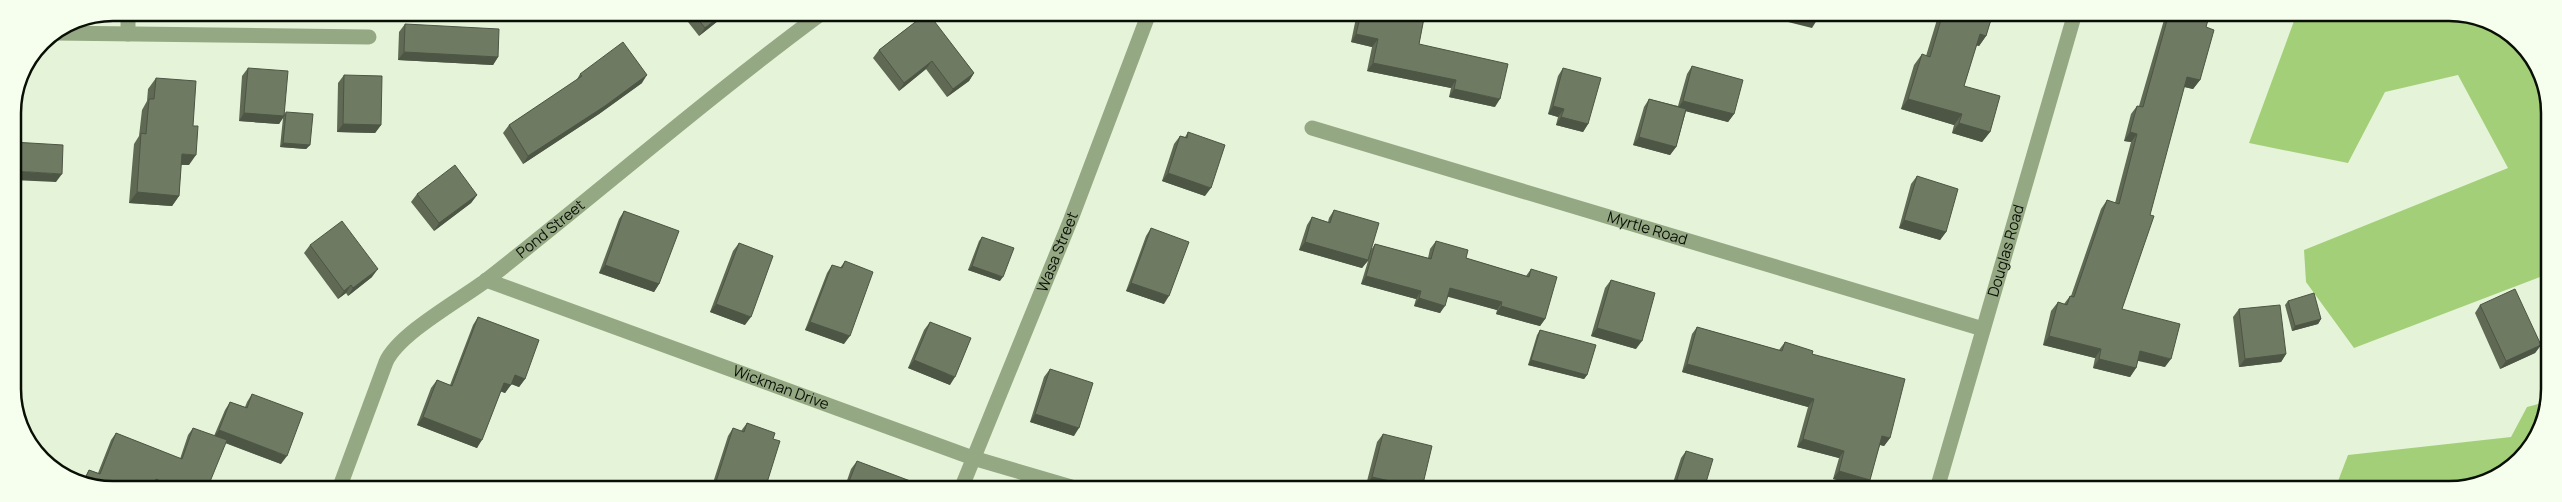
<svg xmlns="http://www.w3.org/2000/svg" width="2562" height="502" font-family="Manrope,sans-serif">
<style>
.forest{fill:#a4cf79}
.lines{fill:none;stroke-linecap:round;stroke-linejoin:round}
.minor{stroke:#95a884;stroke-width:15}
.wall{fill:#5f6954}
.shaded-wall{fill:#4d5545}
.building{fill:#6e7a62;stroke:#4d5545}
.labels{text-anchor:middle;stroke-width:5;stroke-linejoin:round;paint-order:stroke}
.street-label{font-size:15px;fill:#0a0f06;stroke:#f6ffee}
.rim{fill:none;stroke:#0a0f06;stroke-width:2.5}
</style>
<rect width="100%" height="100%" fill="#e5f4d9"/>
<path class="forest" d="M2297 13H2388L2405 18 2413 13H2462L2515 38 2548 93V274L2354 348 2306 282 2304 250 2508 168 2458 75 2385 92 2348 163 2249 143Z
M2549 401 2539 434 2515 464 2455 489H2335L2348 455 2511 437 2527 407Z"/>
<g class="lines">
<g class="minor">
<path d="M55 33 369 37"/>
<path d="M128 34V13"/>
<path id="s1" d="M1312 128 1983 329"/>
<path id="s2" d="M486 280 973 458 1078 489"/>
<path id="s3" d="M339 489 386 362C399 333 462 299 488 279 600 191 707 98 822 13"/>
<path id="s4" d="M961 489 1071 219 1149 13"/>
<path id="s5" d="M1937 489 2075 13"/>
</g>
</g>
<path class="wall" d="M681 13H728L699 36Z
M927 13 974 73 969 81 947 97 926 69 899 91 873 58 879 50Z
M1357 13H1425L1419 44 1495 107 1449 97 1451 88 1367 71 1372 47 1351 42Z
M1939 13H1993L1986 36 1979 46 1976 45 1964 86 1990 132 1982 142 1952 133 1954 125 1901 109 1914 65 1922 54 1926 56Z
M2166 13H2210L2206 27 2200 80 2193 89 2184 87 2122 309 2165 367 2138 360 2136 368 2130 377 2093 368 2095 358 2043 345 2051 311 2058 302 2064 304 2070 296H2071L2101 209 2107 200 2115 203 2131 142 2124 141 2131 114 2137 106H2139Z
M405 24 498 57 493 65 398 60 399 32Z
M1692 66 1734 114 1728 122 1686 111 1676 147 1670 155 1633 145 1644 107 1649 99 1678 106 1687 74Z
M248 68 285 114 286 112 310 145 306 149 280 147 283 118 279 124 239 121 242 76Z
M1563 68 1588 124 1583 132 1556 125 1558 117 1548 114 1558 76Z
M580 74 642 83 599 114 523 164 503 133 509 125 576 81Z
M344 75 381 125 375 133 337 132 338 83Z
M156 78 189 165H181L179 196 172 206 129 203 134 144 139 136 142 110 147 101 148 89Z
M1188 132 1205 196 1162 181 1174 144 1180 136 1185 137Z
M1917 176 1946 232 1940 240 1899 228 1911 184Z
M417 194 477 195 471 203 434 231 411 202Z
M1334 210 1371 250 1375 244 1428 258 1430 249 1436 241 1466 258 1526 276 1531 269 1545 319 1540 326 1496 314 1497 310 1448 296 1440 313 1414 306 1416 299 1361 284 1368 261 1362 268 1299 250 1307 225 1312 217 1328 222 1329 218Z
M624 211 659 284 654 292 599 273 619 219Z
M1151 228 1164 304 1126 291 1146 236Z
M982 237 1000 281 968 270 979 241Z
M739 243 745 325 710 312 733 251Z
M310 245 372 277 348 296 346 293 338 299 304 253Z
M845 261 844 344 805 330 827 273 832 265 840 268Z
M1611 280 1636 349 1591 336 1605 288Z
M2288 301 2321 319 2318 324 2292 331 2285 305Z
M2480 305 2541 345 2535 353 2500 369 2475 313Z
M2239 309 2286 354 2281 362 2239 367 2233 317Z
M478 317 525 379 519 387 511 384 505 393 501 391 477 448 417 425 431 388 437 380 450 385 473 325Z
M930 322 950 385 908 368 924 330Z
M1697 327 1779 350 1785 342 1812 354 1890 438 1884 446 1880 445 1865 487 1833 479 1839 458 1797 447 1808 407 1682 372 1692 334Z
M1540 330 1587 375 1584 379 1528 365 1537 335Z
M1050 369 1074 436 1030 422 1044 377Z
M252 394 281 464 225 443 153 487 100 489 83 480 89 470 98 473 111 440 116 433 180 459 188 435 193 428 214 436 225 410 230 402 245 407 247 402Z
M747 423 773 439 765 489H711L728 436 733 428 741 431Z
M1383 434 1422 488 1366 485 1377 442Z
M1686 451 1704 489H1671L1681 458Z
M857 461 910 489H844L851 469Z"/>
<path class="shaded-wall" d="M724 13H728L699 36 705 28Z
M1752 13H1791L1817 20 1812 28Z
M1356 34 1378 39 1372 47 1351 42Z
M1980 34 1986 36 1979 46 1972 44Z
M404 52 498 57 493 65 398 60Z
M932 61 926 69 899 91 904 83Z
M1373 63 1456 80 1451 88 1367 71Z
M974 73 969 81 947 97 953 89Z
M647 75 642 83 599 114 523 164 528 156Z
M2187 77 2200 80 2193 89 2181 86Z
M1454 89 1500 99 1495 107 1449 97Z
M1908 99 1962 114 1954 125 1901 109Z
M1683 101 1734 114 1728 122 1677 109Z
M1553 106 1564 109 1558 117 1548 114Z
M244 113 284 116 279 124 239 121Z
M1561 117 1588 124 1583 132 1556 125Z
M1959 123 1990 132 1982 142 1952 133Z
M343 124 381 125 375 133 337 132Z
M2130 132 2137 134 2131 142 2124 141Z
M1639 137 1676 147 1670 155 1633 145Z
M283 143 310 145 306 149 280 147Z
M182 154 196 155 189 165 175 164Z
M13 171 62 174 56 182 13 180Z
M1168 173 1211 188 1205 196 1162 181Z
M137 192 179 196 172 206 129 203Z
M477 195 471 203 434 231 439 223Z
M1904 220 1946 232 1940 240 1899 228Z
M1305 242 1368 260 1362 268 1299 250Z
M605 265 659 284 654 292 599 273Z
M972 266 1003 277 1000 281 968 270Z
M378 269 372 277 348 296 353 288Z
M1366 276 1421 291 1416 299 1361 284Z
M1131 283 1169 296 1164 304 1126 291Z
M351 285 346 293 338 299 344 291Z
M1450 288 1502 302 1497 310 1445 296Z
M1419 298 1445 306 1440 313 1414 306Z
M716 304 751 317 745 325 710 312Z
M1501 306 1545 319 1540 326 1496 314Z
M2321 319 2318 324 2292 331 2295 326Z
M810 322 850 336 844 344 805 330Z
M1597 328 1642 341 1636 349 1591 336Z
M2049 336 2101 349 2095 358 2043 345Z
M2541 345 2535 353 2500 369 2506 361Z
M2140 351 2171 359 2165 367 2134 360Z
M2286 354 2281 362 2239 367 2245 359Z
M2099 359 2136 368 2130 377 2093 368Z
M914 360 955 377 950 385 908 368Z
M1531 360 1587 375 1584 379 1528 365Z
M1687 364 1814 399 1808 407 1682 372Z
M515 375 525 379 519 387 509 383Z
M504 383 511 385 505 393 499 391Z
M1035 414 1079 428 1074 436 1030 422Z
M423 417 482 440 477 448 417 425Z
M219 430 287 456 281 464 213 438Z
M1882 436 1890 438 1884 446 1877 444Z
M1803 439 1844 451 1839 458 1797 447Z
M1839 471 1870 480 1865 487 1833 479Z
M1372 477 1422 488 1421 489H1384L1366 485Z
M156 479 179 489H157L151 486Z
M715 485 727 489H712Z"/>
<path class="building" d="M693 13H724L705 28Z
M927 13H928L974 73 953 89 932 61 904 83 879 50Z
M1361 13H1425L1419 44 1508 64 1500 99 1454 89 1456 80 1373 63 1378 39 1356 34Z
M1791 13H1819L1817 20Z
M1943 13H1993L1986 36 1980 34 1964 86 2000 96 1990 132 1959 123 1962 114 1908 99 1922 54 1930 57Z
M2169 13H2210L2206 27 2214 30 2200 80 2187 77 2150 215 2154 216 2122 309 2180 324 2171 359 2140 351 2136 368 2099 359 2101 349 2049 336 2058 302 2067 305 2070 296 2074 297 2107 200 2119 204 2137 134 2130 132 2137 106 2143 107Z
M405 24 499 29 498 57 404 52Z
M623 42 647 75 605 106 528 156 509 125 582 76 580 74Z
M1692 66 1743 80 1734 114 1683 101Z
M248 68 288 71 284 116 244 113Z
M1563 68 1601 78 1588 124 1561 117 1564 109 1553 106Z
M344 75 382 76 381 125 343 124Z
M156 78 196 81 193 126H198L196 155 182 154 179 196 137 192 141 133 146 134 149 99H154Z
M1649 99 1686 109 1676 147 1639 137Z
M286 112 313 114 310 145 283 143Z
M1188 132 1225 145 1211 188 1168 173 1180 136 1187 138Z
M13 142 63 145 62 174 13 171Z
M455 165 477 195 439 223 417 194Z
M1917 176 1958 189 1946 232 1904 220Z
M13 206H16L14 273Z
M1334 210 1379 223 1368 260 1305 242 1312 217 1330 223Z
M624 211 679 231 659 284 605 265Z
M342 221 378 269 353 288 351 285 344 291 310 245Z
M1151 228 1189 242 1169 296 1131 283Z
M982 237 1014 248 1003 277 972 266Z
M1436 241 1468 250 1466 258 1529 277 1531 269 1557 277 1545 319 1501 306 1502 302 1450 288 1445 306 1419 298 1421 291 1366 276 1375 244 1431 259Z
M739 243 773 256 751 317 716 304Z
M845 261 873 272 850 336 810 322 832 265 842 268Z
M1611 280 1655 293 1642 341 1597 328Z
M2515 289 2541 345 2506 361 2480 305Z
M2314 293 2321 319 2295 326 2288 301Z
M2280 305 2286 354 2245 359 2239 309Z
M478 317 539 340 525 379 515 375 511 385 504 383 482 440 423 417 437 380 452 386Z
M930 322 971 338 955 377 914 360Z
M1697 327 1782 351 1785 342 1813 351 1812 354 1905 379 1890 438 1882 436 1870 480 1839 471 1844 451 1803 439 1814 399 1687 364Z
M1540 330 1596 345 1587 375 1531 360Z
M1050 369 1093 383 1079 428 1035 414Z
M252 394 303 413 287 456 219 430 230 402 247 408Z
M747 423 775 433 773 439 780 441 765 489H727L715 485 733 428 744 432Z
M193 428 227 440 207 489H179L156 479 152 489H100L84 481 89 470 100 474 116 433 182 459Z
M1383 434 1432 446 1422 488 1372 477Z
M1686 451 1713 459 1704 489H1674Z
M857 461 913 482 910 489H846Z
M1543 485 1556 489H1542Z"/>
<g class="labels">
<g class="street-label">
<text dy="5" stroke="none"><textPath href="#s3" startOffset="348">Pond Street</textPath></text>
<text dy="5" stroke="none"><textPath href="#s1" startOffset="350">Myrtle Road</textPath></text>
<text dy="5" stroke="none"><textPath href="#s5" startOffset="248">Douglas Road</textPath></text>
<text dy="5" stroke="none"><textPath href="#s4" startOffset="256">Wasa Street</textPath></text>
<text dy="5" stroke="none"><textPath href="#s2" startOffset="314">Wickman Drive</textPath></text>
</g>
</g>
<path d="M0 0H2562V502H0ZM113 21H2449A92 92 0 0 1 2541 113V389A92 92 0 0 1 2449 481H113A92 92 0 0 1 21 389V113A92 92 0 0 1 113 21Z" fill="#f6ffee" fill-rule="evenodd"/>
<path class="rim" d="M113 21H2449A92 92 0 0 1 2541 113V389A92 92 0 0 1 2449 481H113A92 92 0 0 1 21 389V113A92 92 0 0 1 113 21Z"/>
</svg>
